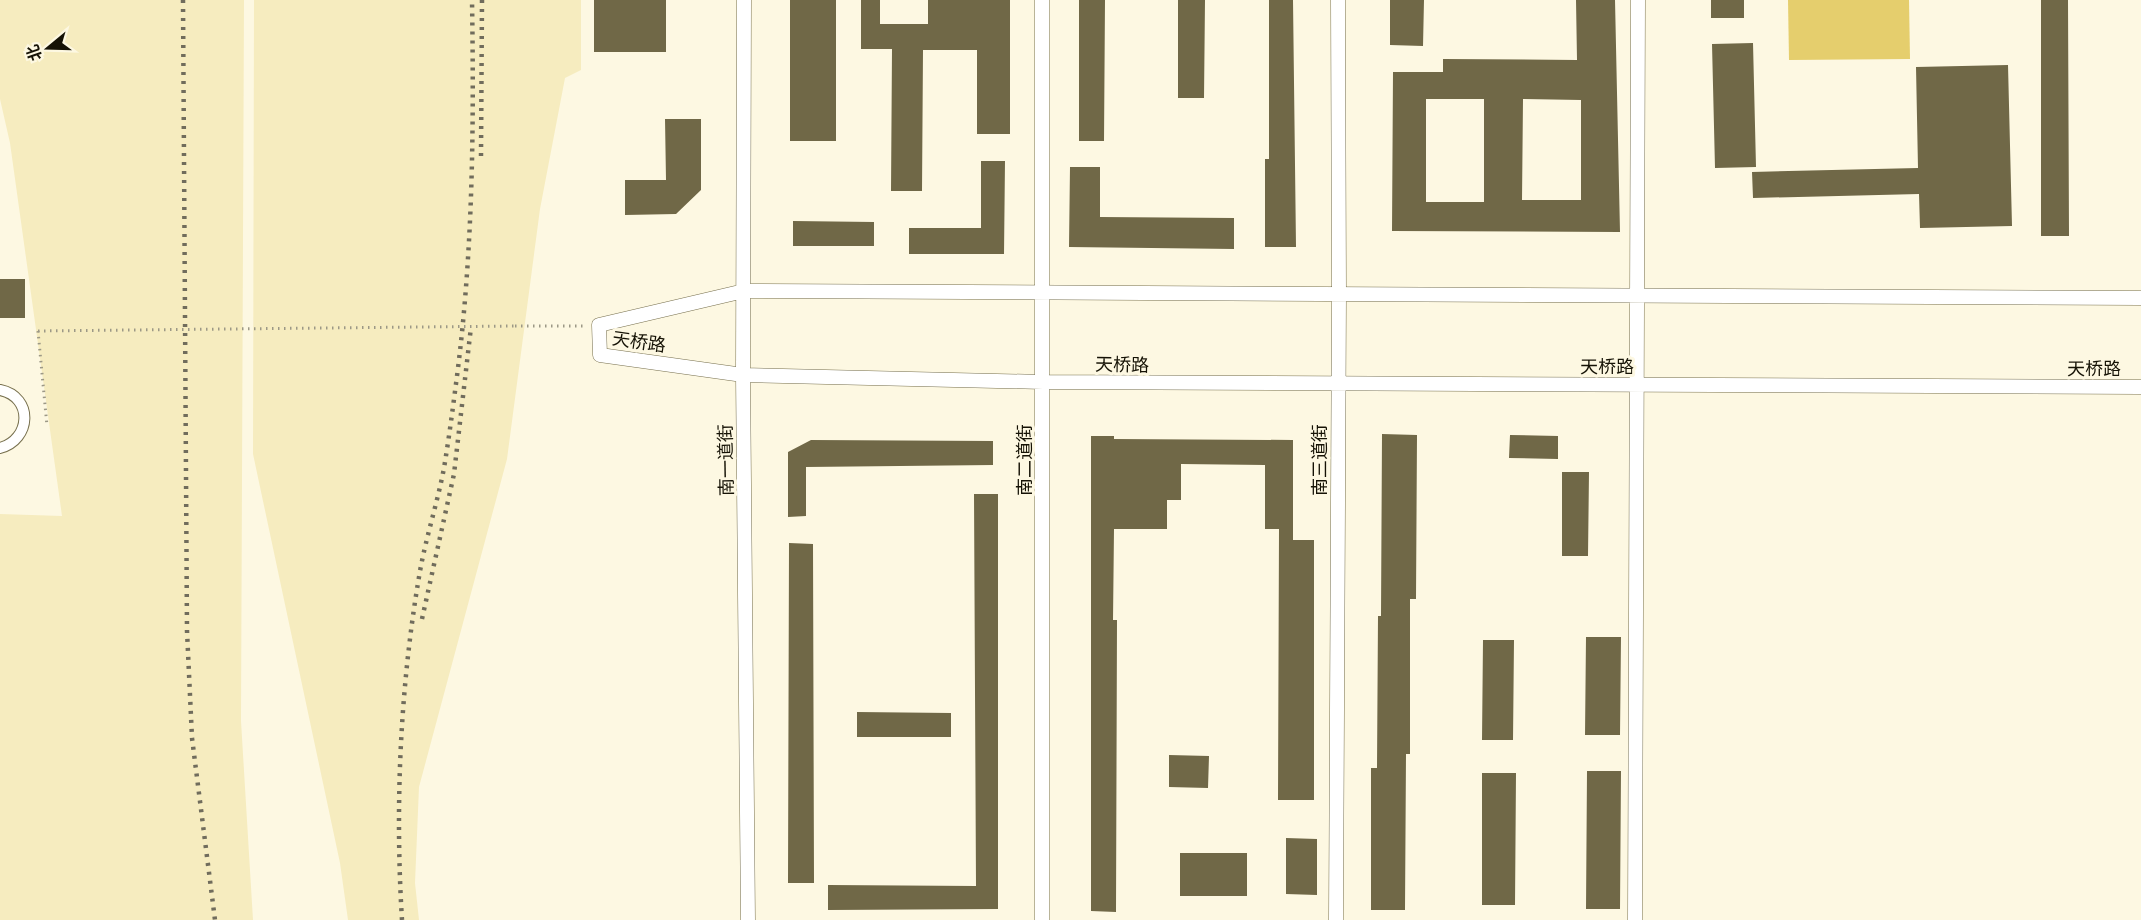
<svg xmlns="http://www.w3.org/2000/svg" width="2141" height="920" font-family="Lato,'Noto Sans SC',sans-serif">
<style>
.built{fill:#f6ecbf}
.green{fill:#e5ce6d}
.building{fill:#706847;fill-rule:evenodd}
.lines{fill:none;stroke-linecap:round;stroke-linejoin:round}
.pedestrian-casing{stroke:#77704e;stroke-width:12}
.minor-casing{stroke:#77704e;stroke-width:15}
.path{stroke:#9c9886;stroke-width:3;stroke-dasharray:1.5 4.5;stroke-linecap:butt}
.pedestrian{stroke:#fff;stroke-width:10}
.minor{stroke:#fff;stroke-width:14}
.rail{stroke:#706c5c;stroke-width:4.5;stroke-dasharray:3 6;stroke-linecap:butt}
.path-bridge{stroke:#9c9886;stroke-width:3;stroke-dasharray:1.5 4.5;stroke-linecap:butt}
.labels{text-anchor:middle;stroke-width:6;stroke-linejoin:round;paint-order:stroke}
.street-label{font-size:18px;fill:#151205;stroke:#fdf8e2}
</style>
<rect width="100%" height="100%" fill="#fdf8e2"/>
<path class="built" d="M0 0H244L241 721 253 920H0V514L62 516 10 143 0 99Z
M254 0H581V70L565 78 540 209 507 459 419 787 415 883 419 920H348L340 863 253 454Z"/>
<path class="green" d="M1788 0H1909L1910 59 1789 60Z"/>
<path class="building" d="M594 0H666V52H594Z
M790 0H836V141H790Z
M861 0H880V24H928V0H1010V134H977V50H923L922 191H891L892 49H861Z
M1079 0H1105L1104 141H1079Z
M1178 0H1205L1204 98H1178Z
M1269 0H1293L1296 247H1265V159H1269Z
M1390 0H1424L1423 46 1390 45Z
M1576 0H1615L1620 232 1392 231 1393 72H1443V59L1577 60ZM1426 99H1484V202H1426ZM1523 99 1581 100V200H1522Z
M1711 0H1744V18H1711Z
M2041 0H2068L2069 236H2041Z
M1753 43 1756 167 1715 168 1712 44Z
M2008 65 2012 226 1920 228 1919 194 1753 198 1752 172 1918 168 1916 67Z
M665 119H701V190L676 214 625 215V180H666Z
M981 161H1005L1004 254H909V228H981Z
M1070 167H1100V217L1234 218V249L1069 247Z
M793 221 874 222V246H793Z
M0 279H25V318H0Z
M1382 434 1417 435 1416 599H1410V754H1406L1405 910H1371V768H1377L1378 616H1381Z
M1510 435 1558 436V459L1509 458Z
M1091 436H1114V439L1293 440V540H1314V800H1278L1279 529H1265V465L1181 464V500H1167V529H1114L1113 620H1117L1116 912 1091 911Z
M811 440 993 441V465L806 467V516L788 517V452Z
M1562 472H1589L1588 556H1562Z
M974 494H998V909L828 910V885L976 886Z
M789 543 813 544 814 883H788Z
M1586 637H1621L1620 735H1585Z
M1483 640H1514L1513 740H1482Z
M857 712 951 713V737H857Z
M1169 755 1209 756 1208 788 1169 787Z
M1587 771H1621L1620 909H1586Z
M1482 773H1516L1515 905H1482Z
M1286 838 1317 839V895L1286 894Z
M1180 853H1247V896H1180Z"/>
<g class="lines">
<defs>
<path id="pedestrian" d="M0 390C34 397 31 440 0 448"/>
<path id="minor" d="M744 0 743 375 748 920
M1042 0V920
M2141 298 744 291 599 325 600 355 743 375 1043 382 2141 387
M1336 920 1339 294 1338 0
M1635 920 1638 0"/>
</defs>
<use href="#pedestrian" class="pedestrian-casing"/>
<use href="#minor" class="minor-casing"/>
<path class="path" d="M515 326H585
M38 331 47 426"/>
<use href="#pedestrian" class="pedestrian"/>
<use href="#minor" class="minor"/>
<path class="rail" d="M183 0 187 631 192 738 215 920
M481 156 482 0
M422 619 454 474 471 327
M402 920C395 807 400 689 419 577 425 540 437 505 444 468 449 438 453 407 457 376 473 251 474 125 472 0"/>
<path class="path-bridge" d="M38 331 515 326"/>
</g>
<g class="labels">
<g class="street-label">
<text transform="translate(639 342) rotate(8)" y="6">天桥路</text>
<text transform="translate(1122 365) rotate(1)" y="6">天桥路</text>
<text x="1607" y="373">天桥路</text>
<text x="2094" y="375">天桥路</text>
<text transform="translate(726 460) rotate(-91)" y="6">南一道街</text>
<text transform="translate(1025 460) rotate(-90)" y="6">南二道街</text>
<text transform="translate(1320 460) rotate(-90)" y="6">南三道街</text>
</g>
</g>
<g transform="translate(48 48) rotate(251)" stroke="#fdf8e2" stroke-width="4.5" paint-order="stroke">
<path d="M0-4.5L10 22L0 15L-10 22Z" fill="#151205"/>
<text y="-9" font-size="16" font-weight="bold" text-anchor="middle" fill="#151205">北</text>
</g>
</svg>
